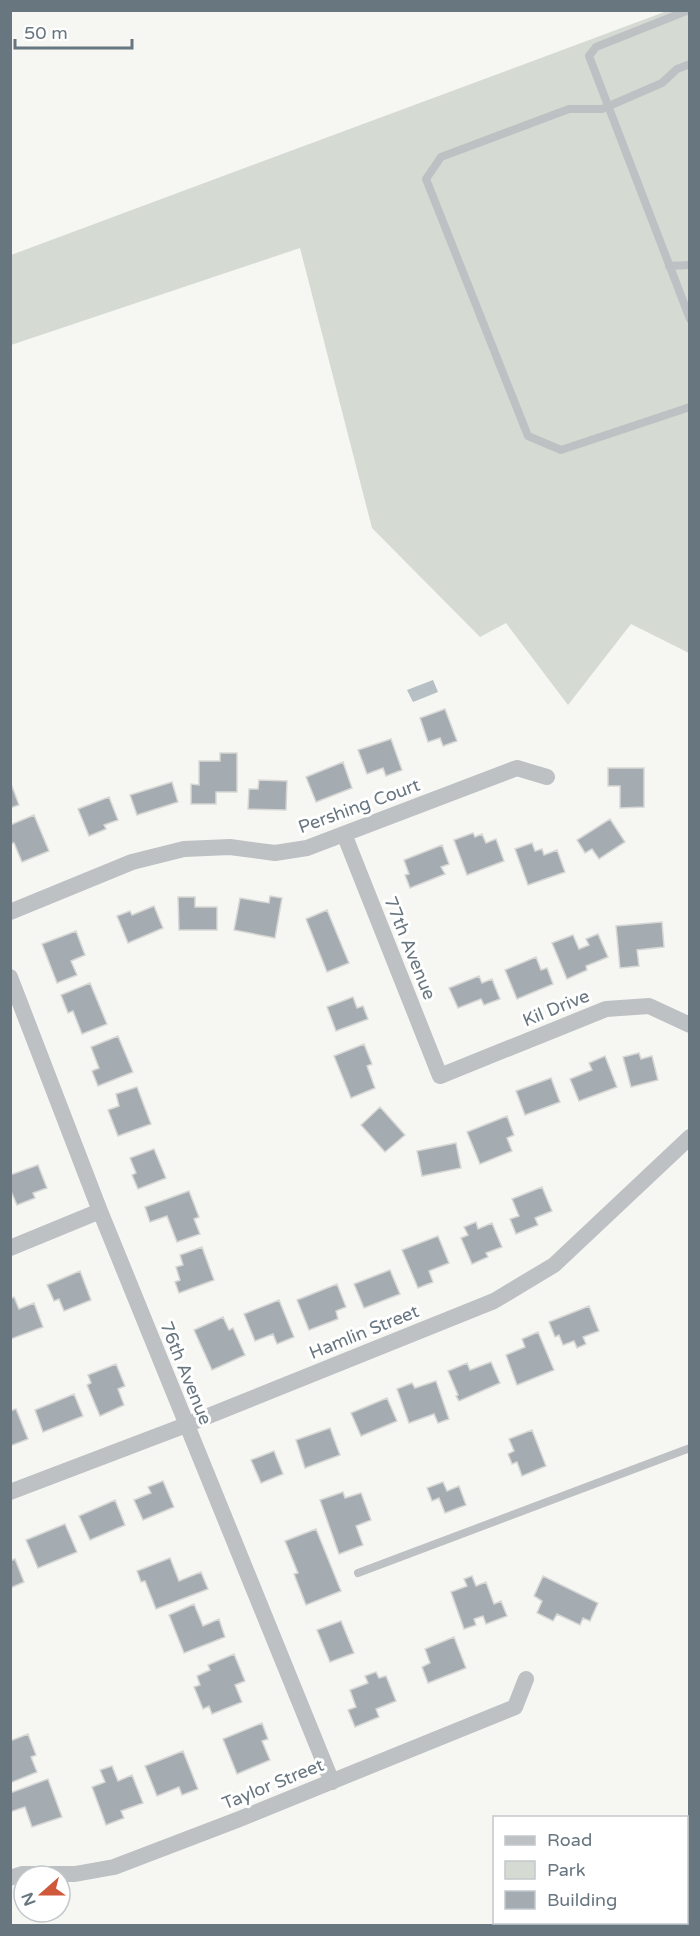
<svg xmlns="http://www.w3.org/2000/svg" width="700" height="1936" font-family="'Varela Round',sans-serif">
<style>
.green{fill:#d5dad3}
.water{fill:#b6c0c4}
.building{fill:#a5acb1;stroke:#d7d7d5;stroke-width:1.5}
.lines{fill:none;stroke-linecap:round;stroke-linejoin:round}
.service{stroke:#bdc1c4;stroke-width:8}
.minor{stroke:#bdc1c4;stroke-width:16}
.labels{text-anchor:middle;stroke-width:6;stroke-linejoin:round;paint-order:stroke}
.street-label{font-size:18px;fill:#687680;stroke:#fff}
</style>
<rect width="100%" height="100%" fill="#f6f6f3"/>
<path class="green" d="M667 11H689V653L631 624 568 705 506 623 480 637 372 528 300 248 11 345V255Z"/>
<path class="water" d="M433 680 438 692 413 702 407 690Z"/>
<path class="building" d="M445 709 457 741 443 746 440 738 428 742 420 718Z
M391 739 402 770 386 776 383 768 367 774 358 750Z
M220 753H237V792H216V804H191V784L199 785V761H220Z
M343 762 352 788 316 802 306 777Z
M608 768H644V807L620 808V786H608Z
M259 780 287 781 286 810 248 809 249 789H258Z
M10 781 19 805 10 808Z
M172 782 178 802 137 815 130 795Z
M109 797 118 820 104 825 106 829 89 836 78 809Z
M34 815 49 851 22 862 14 843 10 844V825Z
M610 819 625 842 599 859 592 849 585 853 577 840Z
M473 833 475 837 482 834 486 843 496 839 504 861 467 875 454 840Z
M532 843 535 851 542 849 544 855 557 850 565 872 528 885 515 849Z
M442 845 449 864 441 867 445 874 410 888 405 875 409 874 404 860Z
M270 896 282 898 275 938 234 930 240 898 269 903Z
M178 897H195V907H217V930H179Z
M154 906 163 928 128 943 117 916 130 911 132 915Z
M327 910 349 963 327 972 306 919Z
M662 922 664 947 637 950 639 966 620 968 616 926Z
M76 931 85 955 71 961 77 975 57 983 42 944Z
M598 934 608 957 586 966 587 970 567 979 552 943 573 935 579 949 589 945 586 939Z
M536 957 541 970 547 968 553 984 517 999 505 970Z
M479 976 482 983 492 979 500 999 484 1005 481 999 458 1008 449 988Z
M90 983 107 1024 82 1034 73 1011 68 1013 61 995Z
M353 997 357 1008 363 1006 368 1019 336 1031 327 1007Z
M118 1036 133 1072 98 1086 92 1071 99 1068 91 1047Z
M364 1044 372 1064 367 1066 375 1088 351 1098 334 1056Z
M639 1053 641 1059 652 1056 658 1080 631 1087 623 1057Z
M605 1056 617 1087 579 1101 570 1079 592 1070 589 1063Z
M551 1078 560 1102 525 1115 516 1091Z
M137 1087 151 1124 118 1136 108 1110 119 1106 116 1094Z
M380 1107 405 1135 385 1152 361 1125Z
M507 1116 514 1135 507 1138 512 1151 480 1164 467 1132Z
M456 1143 461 1168 422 1176 417 1151Z
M154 1149 166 1178 138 1189 132 1175 136 1173 130 1158Z
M38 1165 47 1188 33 1193 35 1198 17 1205 10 1189V1175Z
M542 1187 552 1211 535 1218 538 1225 516 1234 510 1219 519 1216 512 1199Z
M189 1191 199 1217 194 1219 200 1234 177 1242 167 1216 150 1222 145 1207Z
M476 1222 478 1229 492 1223 502 1247 486 1253 488 1257 472 1264 461 1238 468 1235 464 1227Z
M438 1236 449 1263 429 1271 433 1282 418 1288 402 1250Z
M202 1247 214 1280 179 1293 175 1282 180 1280 176 1267 183 1265 180 1255Z
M390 1270 400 1294 364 1308 354 1284Z
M80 1271 91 1300 64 1311 59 1299 54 1301 47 1285Z
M337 1284 346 1307 336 1311 338 1319 309 1330 297 1300Z
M14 1297 19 1309 34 1303 43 1327 11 1339 10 1299Z
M279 1300 294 1337 277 1344 273 1334 255 1341 244 1314Z
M589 1306 599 1331 583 1337 586 1344 577 1348 574 1341 563 1345 559 1335 555 1337 549 1322Z
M223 1317 229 1330 233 1328 245 1355 212 1370 194 1330Z
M538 1332 554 1370 517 1385 506 1355 525 1347 522 1339Z
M491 1362 500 1383 459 1401 456 1396 458 1395 448 1371 467 1363 470 1370Z
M116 1364 125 1386 118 1389 124 1405 100 1416 87 1385 91 1383 88 1375Z
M436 1381 449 1419 438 1423 434 1414 409 1423 397 1389 412 1383 415 1388Z
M74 1394 83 1416 43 1432 35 1410Z
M387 1398 397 1421 361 1436 351 1413Z
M16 1409 28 1439 10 1446V1411Z
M330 1428 340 1455 305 1468 296 1440Z
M532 1430 546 1466 522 1476 517 1462 512 1464 508 1454 514 1451 509 1439Z
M274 1451 283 1474 261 1483 251 1460Z
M163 1481 174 1507 143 1520 134 1500 151 1493 148 1487Z
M443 1482 447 1491 459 1486 466 1505 445 1513 439 1498 432 1501 427 1488Z
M343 1492 345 1498 361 1493 371 1520 356 1526 363 1545 339 1554 320 1500Z
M115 1500 125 1525 90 1540 79 1516Z
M65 1524 77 1552 38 1568 26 1540Z
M316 1529 341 1591 306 1605 294 1574 298 1573 285 1541Z
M170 1558 179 1581 201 1572 208 1589 156 1609 145 1581 141 1582 137 1571Z
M15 1559 24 1582 10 1588V1561Z
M472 1576 476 1586 486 1582 494 1604 501 1601 507 1616 486 1624 483 1616 474 1619 476 1625 464 1629 451 1592 467 1586 464 1579Z
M543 1576 598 1603 590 1621 583 1618 580 1625 557 1614 553 1621 537 1613 542 1601 534 1596Z
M194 1604 203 1626 219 1619 225 1637 184 1653 169 1615Z
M341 1621 354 1653 330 1662 317 1630Z
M454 1637 466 1668 428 1683 422 1667 430 1663 425 1649Z
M234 1654 245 1681 235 1685 242 1702 212 1714 209 1706 203 1709 194 1687 200 1685 197 1676 210 1670 208 1665Z
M376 1672 379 1678 386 1676 396 1701 376 1709 379 1717 355 1727 348 1710 356 1707 350 1690 368 1683 365 1676Z
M262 1723 268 1739 262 1741 270 1760 237 1774 223 1739Z
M28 1734 36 1755 31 1757 37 1772 10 1783V1741Z
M183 1751 198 1789 182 1795 179 1787 157 1796 145 1766Z
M112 1766 118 1781 132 1775 143 1803 121 1811 124 1818 106 1825 92 1787 105 1782 100 1770Z
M48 1779 62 1817 32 1827 25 1807 10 1812V1793Z"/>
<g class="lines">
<path class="service" d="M689 10 596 47 589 56 690 319
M690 64 677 69 662 83 602 109H569L441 157 426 179 528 436 561 450 690 407
M669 266 690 265
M358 1573 690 1448"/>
<path class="minor" d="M344 834 440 1076 606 1009 649 1006 690 1025
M10 912 132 862 184 849 230 847 275 853 307 848 517 768 547 777
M10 977 100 1211 332 1782
M10 1248 100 1211
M10 1492 186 1425 494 1301 554 1265 690 1137
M10 1878 22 1874H75L114 1867 237 1820 515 1707 526 1679"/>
</g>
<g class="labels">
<g class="street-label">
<text transform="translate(359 806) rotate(-20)" y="6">Pershing Court</text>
<text transform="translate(410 948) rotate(68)" y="6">77th Avenue</text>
<text transform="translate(556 1008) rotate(-22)" y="6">Kil Drive</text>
<text transform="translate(364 1332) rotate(-22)" y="6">Hamlin Street</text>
<text transform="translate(186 1373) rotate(68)" y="6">76th Avenue</text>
<text transform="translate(273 1784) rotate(-22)" y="6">Taylor Street</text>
</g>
</g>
<rect width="700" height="1936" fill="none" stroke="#687680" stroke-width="24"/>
<rect x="493" y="1816" width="195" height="108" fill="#ffffff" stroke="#c3c8cc" stroke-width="1.5"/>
<rect x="505" y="1836" width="30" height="9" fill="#bdc1c4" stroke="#c3c8cc" stroke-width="1.5"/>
<text x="547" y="1846" font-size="18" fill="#687680">Road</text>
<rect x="505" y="1861" width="30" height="18" fill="#d5dad3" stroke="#c3c8cc" stroke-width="1.5"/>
<text x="547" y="1876" font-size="18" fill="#687680">Park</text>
<rect x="505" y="1891" width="30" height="18" fill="#a5acb1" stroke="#c3c8cc" stroke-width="1.5"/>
<text x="547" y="1906" font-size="18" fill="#687680">Building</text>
<g transform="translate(42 1894) rotate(249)"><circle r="28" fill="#ffffff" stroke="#c3c8cc" stroke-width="1.5"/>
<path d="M0-4.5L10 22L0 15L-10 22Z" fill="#cf593a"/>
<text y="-9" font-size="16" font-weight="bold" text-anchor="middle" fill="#687680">N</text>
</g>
<path d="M15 39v9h117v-9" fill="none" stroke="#687680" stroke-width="3"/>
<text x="24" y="39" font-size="18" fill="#687680" stroke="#ffffff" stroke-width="4.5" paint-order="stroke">50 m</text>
</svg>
